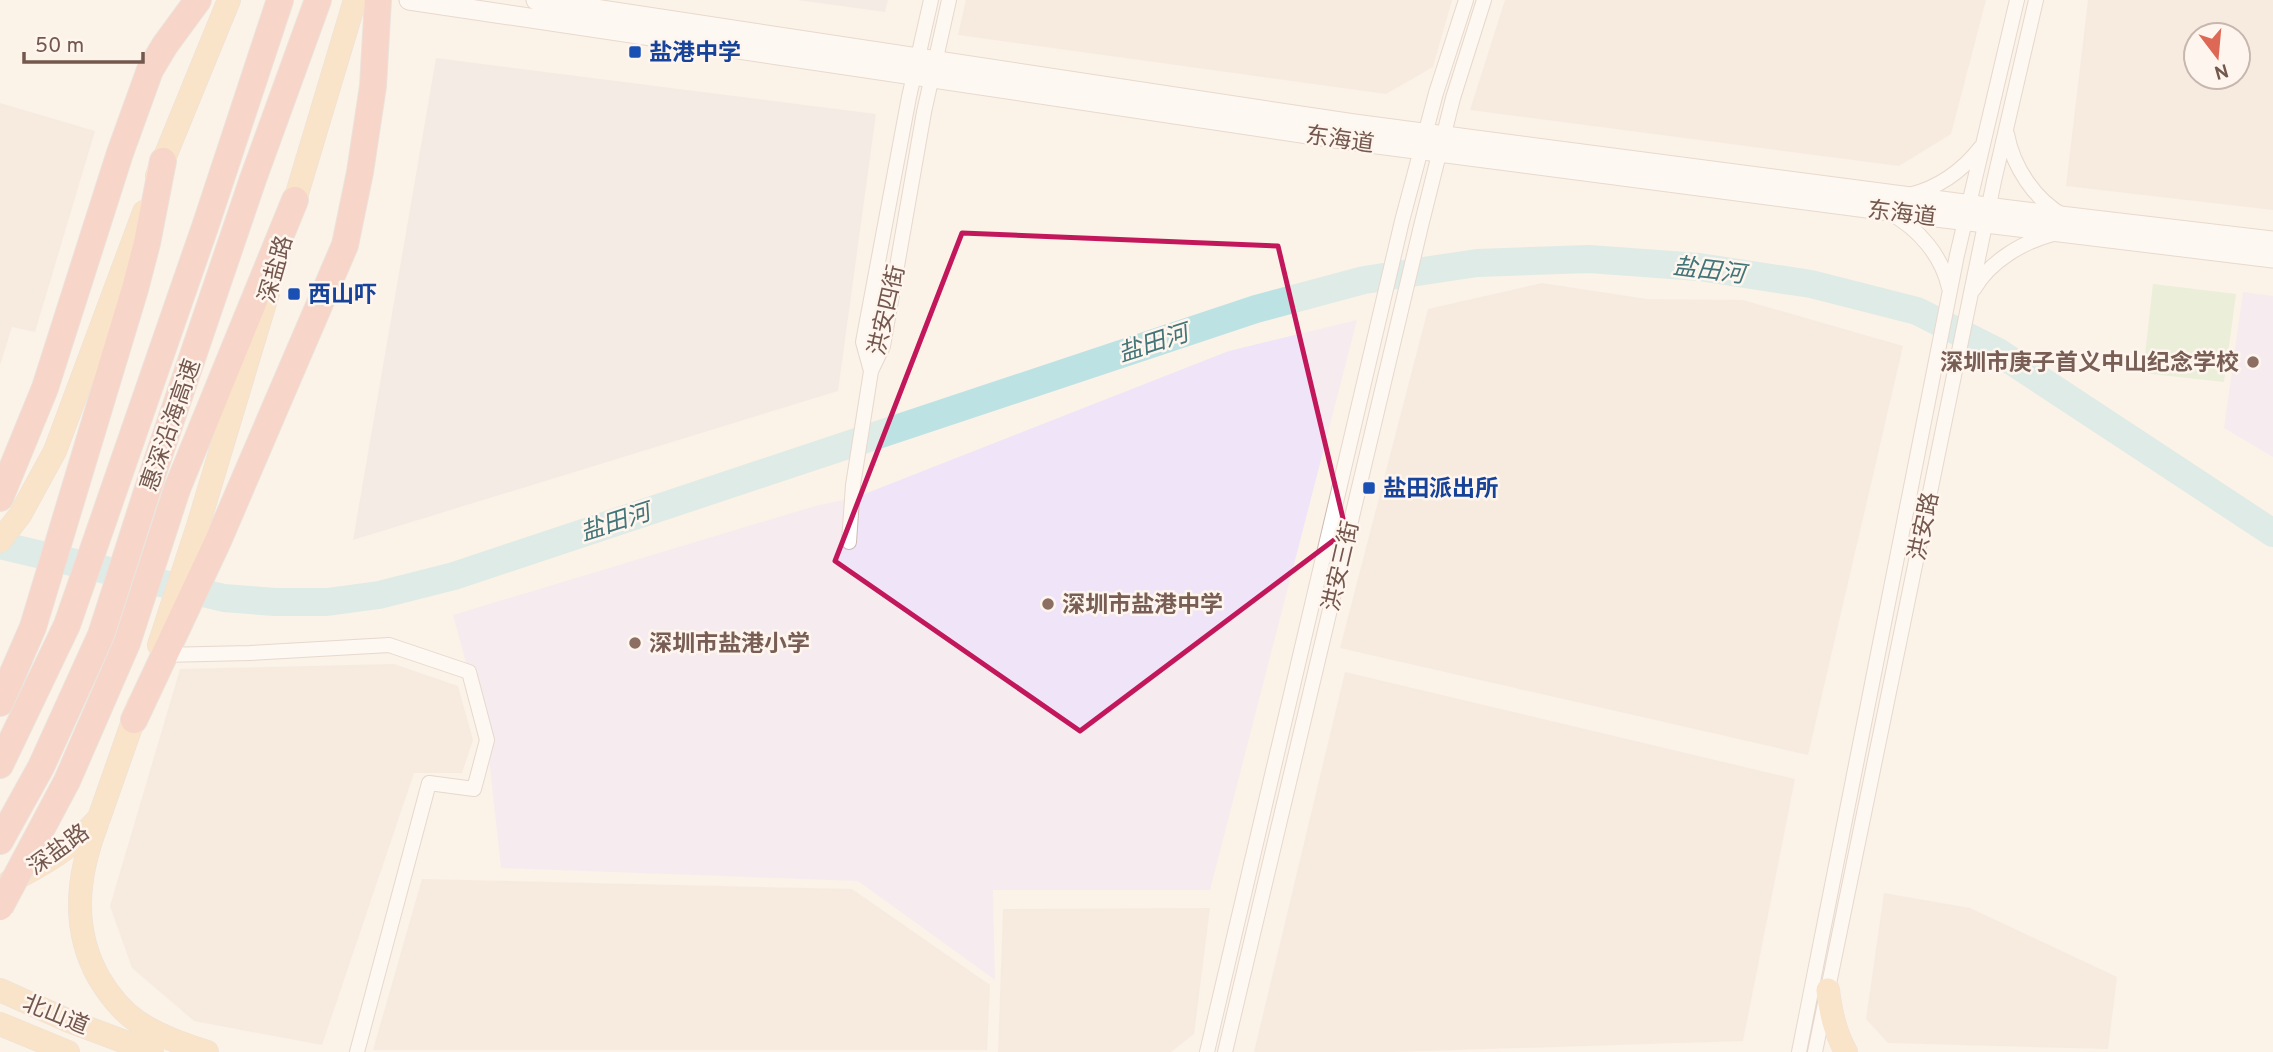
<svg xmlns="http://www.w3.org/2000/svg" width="2273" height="1052" font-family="Overpass,'Noto Sans SC',sans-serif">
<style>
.residential{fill:#f2e3d7;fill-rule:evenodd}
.industrial{fill:#ece5e1}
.education{fill:#efe4f8}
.green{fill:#d7e8c7}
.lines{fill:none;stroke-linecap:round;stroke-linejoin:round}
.river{stroke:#bde2e4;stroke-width:28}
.street-casing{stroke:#cdb9af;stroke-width:16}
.secondary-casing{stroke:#d1bbaf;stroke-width:21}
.primary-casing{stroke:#d8d0cd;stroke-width:24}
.highway-casing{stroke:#d8d0cd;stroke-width:28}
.street{stroke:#fff;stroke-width:14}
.secondary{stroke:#fff;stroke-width:19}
.primary{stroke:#f5d0a5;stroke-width:23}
.highway{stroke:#f1b1a3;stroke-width:26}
.highway-bridge-casing{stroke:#d8d0cd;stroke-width:28;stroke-linecap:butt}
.highway-bridge{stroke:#f1b1a3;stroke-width:26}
.marked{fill:none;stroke:#c2185b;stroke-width:5;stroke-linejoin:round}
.transit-dot{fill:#1a4fb4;stroke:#fef6ee;stroke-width:2.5}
.education-dot{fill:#8d6e63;stroke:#fef6ee;stroke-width:2.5}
.labels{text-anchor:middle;stroke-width:5;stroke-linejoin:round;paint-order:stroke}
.transit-label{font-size:23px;font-weight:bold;fill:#164399;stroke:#fef6ee;text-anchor:start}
.street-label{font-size:23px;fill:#74584d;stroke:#fef6ee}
.education-label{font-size:23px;font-weight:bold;fill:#785e54;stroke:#fef6ee;text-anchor:start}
.water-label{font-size:24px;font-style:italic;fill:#427478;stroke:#fef6ee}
</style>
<rect width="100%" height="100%" fill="#fbf2e8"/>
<path class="residential" d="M966 0H1452L1433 67 1386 94 958 35Z
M1505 0H1986L1951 134 1899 166 1470 110Z
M2088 0H2273V210L2066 186ZM2196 35H2238V77H2196Z
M0 103 95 131 35 332 12 327 0 365Z
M1542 283 1647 299 1743 300 1903 346 1808 755 1340 648 1428 309Z
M394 664 458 686 473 740 462 773H414L322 1045 194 1021 132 968 110 906 180 669Z
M1345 672 1795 779 1743 1041 1394 1052H1254Z
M422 879 852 889 990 985 987 1050H373Z
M1884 893 1970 908 2117 977 2108 1049 1888 1043 1866 1019Z
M1210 908 1194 1034 1171 1052H998L1003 909Z"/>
<path class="industrial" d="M797 0H888L885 12Z
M436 58 876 114 838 391 353 540Z"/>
<path class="education" d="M2243 292 2273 296V457L2224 428Z
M1357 320 1210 890H993L995 980 858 881 501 868 487 740 453 615 815 506 857 497 1229 351Z"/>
<path class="green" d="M2153 284 2236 294 2224 382 2143 373Z"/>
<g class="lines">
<path class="river" d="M0 545 224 598 275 602H327L379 595 454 576 1256 309 1364 280 1477 263 1589 259 1699 267 1811 284 1917 311 1998 352 2273 533"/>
<defs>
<path id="street" d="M2007 134C2013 167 2035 200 2064 216
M1909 195C1938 188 1963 170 1981 147
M1890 213C1919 229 1942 256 1949 288
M1974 289C1990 261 2023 242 2053 234
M871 371 863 342 909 97 931 0
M849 542 853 485 871 371 883 346 924 112 949 0
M161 655 250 653 389 645 469 672 487 740 474 789 429 783 357 1052
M1207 1052 1402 221 1436 93 1466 0
M1225 1052 1421 226 1453 98 1484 0
M1799 1052 1957 255 2017 0
M1815 1052 1994 181 2036 0"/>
<path id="secondary" d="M409 0 1362 142 1936 217 2273 258
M536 0 1354 124 2010 210 2273 241"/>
<path id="primary" d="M157 176 229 0
M290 217 355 0
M0 541 20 515 55 451 144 212
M159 645 198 526 268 293
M97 824C77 876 71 928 99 978 109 995 122 1011 138 1022 159 1036 183 1044 207 1052
M9 882C43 865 75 846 99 818L139 704
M0 990 69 1021 152 1052
M1828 990C1831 1013 1835 1032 1846 1052
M0 1024 68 1052"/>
<path id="highway" d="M177 489 295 200
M0 498 45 388 120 153 150 70 165 45 198 0
M0 703 33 627 135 289 147 243 163 161
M134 720 218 541 345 245 360 172 373 86 378 0
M0 765 67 625 206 224 280 0
M0 841 41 767 101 635 152 476 253 179 318 0"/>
</defs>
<use href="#street" class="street-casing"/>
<use href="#secondary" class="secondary-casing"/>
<use href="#primary" class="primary-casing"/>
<use href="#highway" class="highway-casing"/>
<use href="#street" class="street"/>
<use href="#secondary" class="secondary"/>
<use href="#primary" class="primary"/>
<use href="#highway" class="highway"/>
<defs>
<path id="highway-bridge" d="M0 907 67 781 127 643 177 489"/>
</defs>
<use href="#highway-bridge" class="highway-bridge-casing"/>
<use href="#highway-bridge" class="highway-bridge"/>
</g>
<path d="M0 0H2273V1052H0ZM962 233 1278 246 1346 531 1080 731 835 561Z" fill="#fbf2e8" fill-opacity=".55" fill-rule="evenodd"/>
<path class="marked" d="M962 233 1278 246 1346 531 1080 731 835 561Z"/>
<g class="transit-dot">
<rect x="628" y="45" width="14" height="14" rx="3.5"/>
<rect x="287" y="287" width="14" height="14" rx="3.5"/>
<rect x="1362" y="481" width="14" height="14" rx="3.5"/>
</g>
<g class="education-dot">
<circle cx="2253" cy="362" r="7"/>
<circle cx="1048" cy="604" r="7"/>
<circle cx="635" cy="643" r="7"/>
</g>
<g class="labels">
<g class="transit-label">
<text x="649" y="60">盐港中学</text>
<text x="308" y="302">西山吓</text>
<text x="1383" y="496">盐田派出所</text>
</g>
<g class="street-label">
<text transform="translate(1340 139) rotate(8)" y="8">东海道</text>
<text transform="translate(1902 213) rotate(7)" y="8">东海道</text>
<text transform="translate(275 269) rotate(-74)" y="8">深盐路</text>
<text transform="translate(886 310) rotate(-77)" y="8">洪安四街</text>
<text transform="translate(170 425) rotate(-71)" y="8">惠深沿海高速</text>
<text transform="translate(1923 526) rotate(-78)" y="8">洪安路</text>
<text transform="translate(1340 566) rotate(-77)" y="8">洪安三街</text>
<text transform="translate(58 849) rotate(-36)" y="8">深盐路</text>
<text transform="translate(56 1014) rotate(22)" y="8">北山道</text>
</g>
<g class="education-label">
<text x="2239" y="370" text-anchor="end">深圳市庚子首义中山纪念学校</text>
<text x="1062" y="612">深圳市盐港中学</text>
<text x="649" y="651">深圳市盐港小学</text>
</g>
<g class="water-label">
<text transform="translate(1709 270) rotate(7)" y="8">盐田河</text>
<text transform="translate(1153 343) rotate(-18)" y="8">盐田河</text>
<text transform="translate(615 522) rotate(-18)" y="8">盐田河</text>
</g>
</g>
<g transform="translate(2217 56) rotate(164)"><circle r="33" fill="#fef6ee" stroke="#c7b7ae" stroke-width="2"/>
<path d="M0-5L12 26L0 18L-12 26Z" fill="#dd6855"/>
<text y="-10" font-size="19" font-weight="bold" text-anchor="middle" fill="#74584d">N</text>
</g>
<path d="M24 52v10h119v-10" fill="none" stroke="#74584d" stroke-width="3.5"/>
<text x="35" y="52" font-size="21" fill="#74584d" stroke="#fef6ee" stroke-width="5" paint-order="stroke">50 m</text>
</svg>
